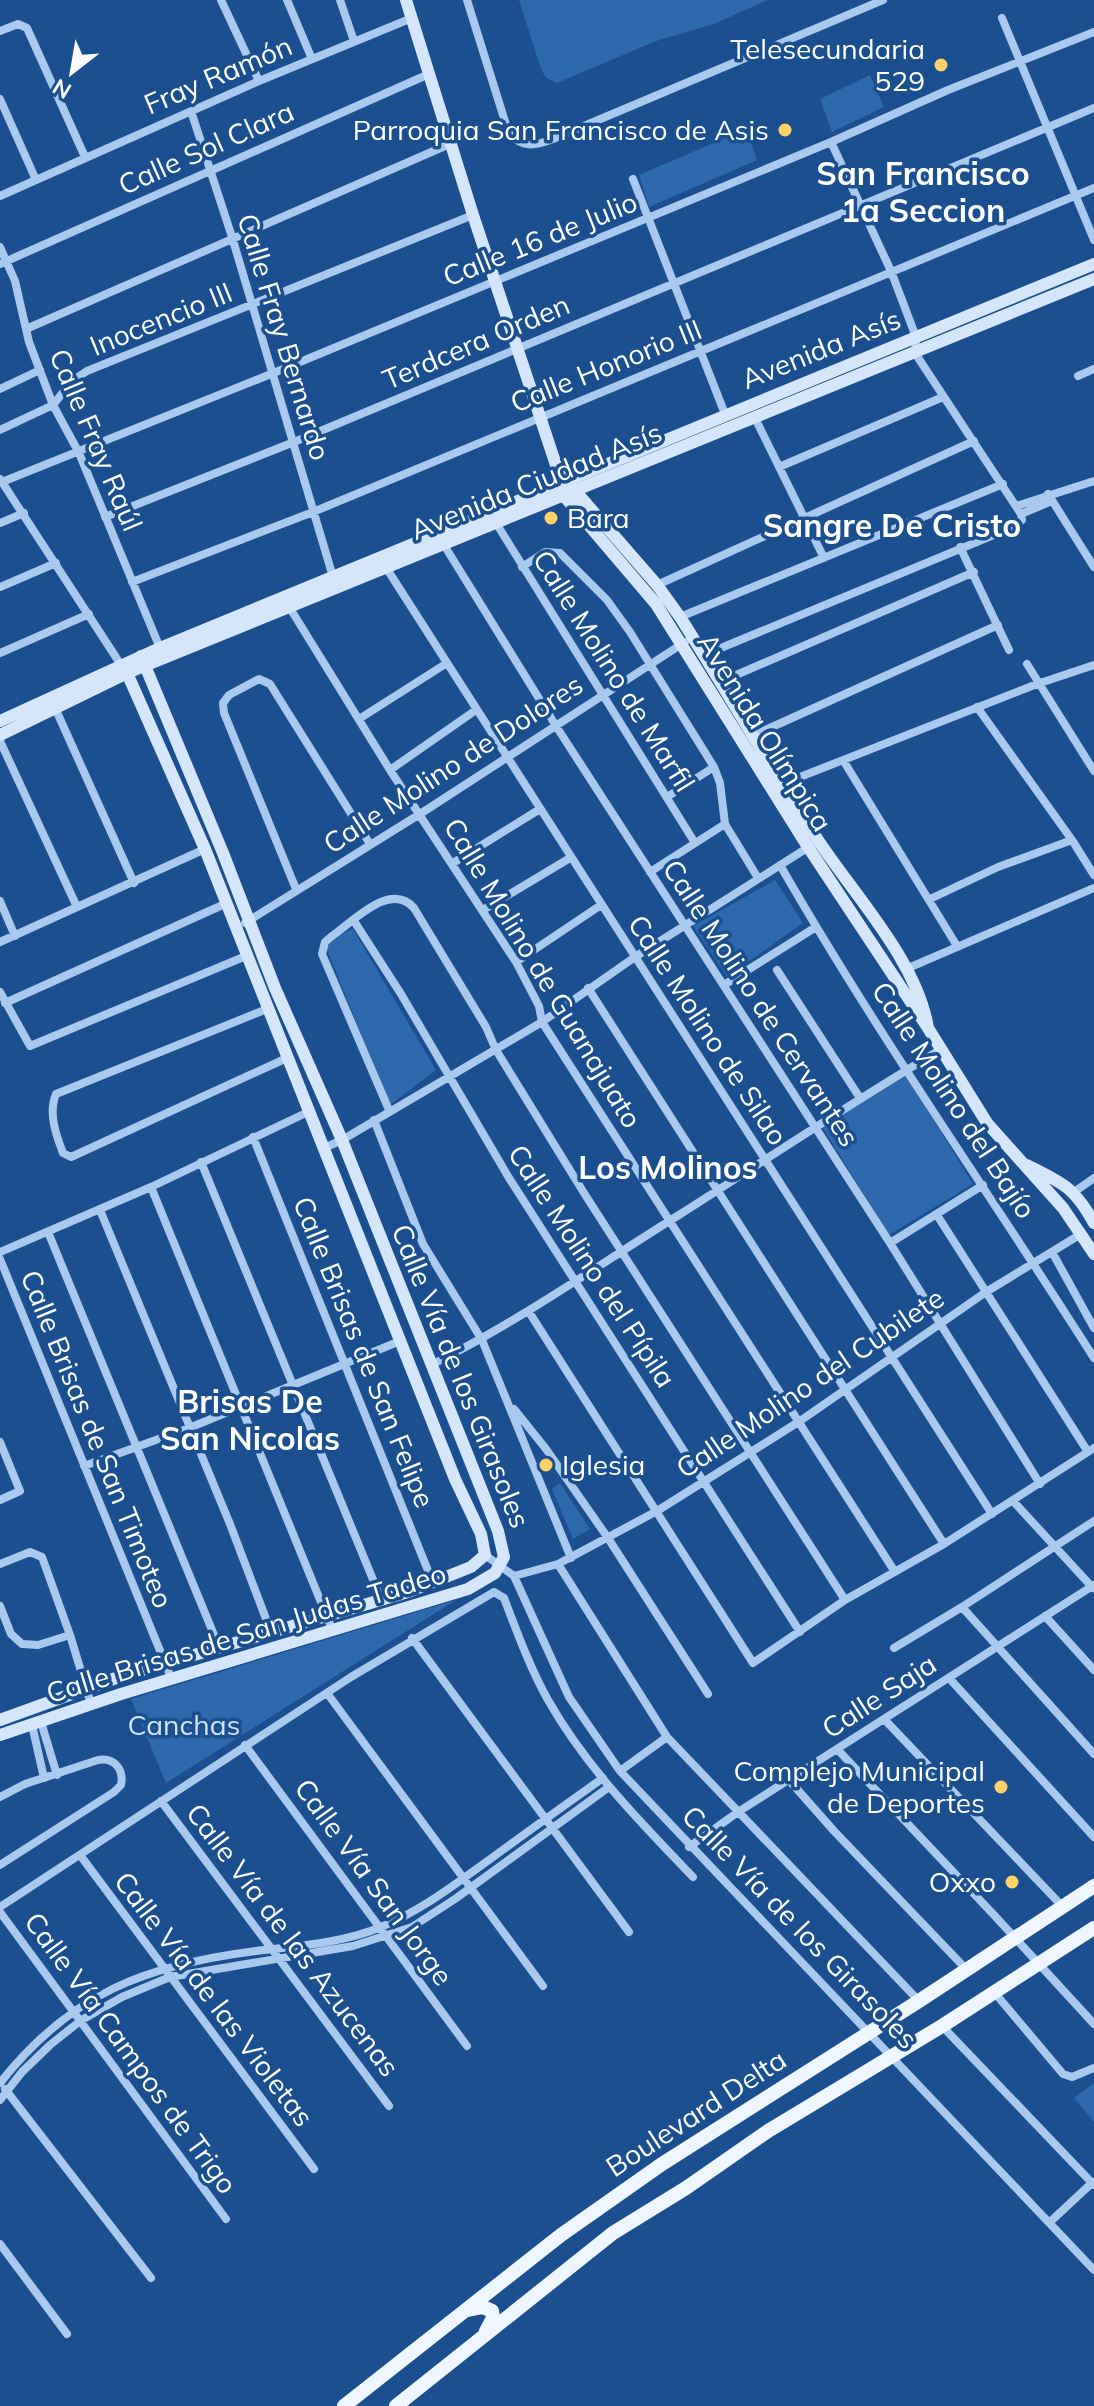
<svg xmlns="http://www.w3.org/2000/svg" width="1094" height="2406" font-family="Mulish,sans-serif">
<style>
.green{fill:#2e69ad}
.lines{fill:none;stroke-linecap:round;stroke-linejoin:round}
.street{stroke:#a9c9ee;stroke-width:8}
.secondary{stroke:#d6e6fa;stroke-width:12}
.primary{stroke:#f0f6ff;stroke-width:14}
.poi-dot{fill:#ffd166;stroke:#1b4f8f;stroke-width:3}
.labels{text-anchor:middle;stroke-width:7;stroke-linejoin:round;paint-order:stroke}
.poi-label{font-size:28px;fill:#fff;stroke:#1b4f8f;text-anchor:end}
.street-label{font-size:28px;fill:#fff;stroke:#1b4f8f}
.park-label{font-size:28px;fill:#cfe3fa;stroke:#1b4f8f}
.quarter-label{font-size:32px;font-weight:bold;fill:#fff;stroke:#1b4f8f}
</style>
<rect width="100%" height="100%" fill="#1b4f8f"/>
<path class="green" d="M519 0H768L714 24 656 41 557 83 546 78 541 69Z
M870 75 884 107 832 132 820 99Z
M746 129 757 160 649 207 639 175Z
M775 880 803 923 727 977 693 926Z
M353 929 436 1070 390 1105 325 945 330 939Z
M905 1074 973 1184 889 1235 821 1125Z
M560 1483 590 1529 573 1539 552 1489Z
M456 1600 166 1783 131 1699Z
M1094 2083V2122L1074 2098Z"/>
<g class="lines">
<path class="street" d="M221 0 259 81
M287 0 312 59
M340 0 354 41
M467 0 508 131C521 149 535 146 553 139L883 0
M1002 18 1094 240
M0 31 18 24 27 28 85 157
M0 99 36 180
M191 111 232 237 333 577
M831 142 891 271 916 337 915 353 1021 514
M633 179 725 414
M0 196 259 81 412 18
M0 247 15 281 29 342 53 405 79 453 160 648
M0 264 429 74
M26 329 452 143
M1078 376 1094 369
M0 389 40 370
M755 418 824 558
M0 430 53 405 72 381 87 371 473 215
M779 467 943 397
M0 479 121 665
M2 482 271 374 831 142 948 90 1094 32
M1048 494 1094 567
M1017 506 1094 481
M1021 514 1052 501
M105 517 294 442 1094 108
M0 523 24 513
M496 523 695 843
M444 545 556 726 890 1243 1040 1484
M960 547 1009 650
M522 567 545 552 560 553 607 600 630 632 714 767 720 783 725 824 758 878
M387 569 992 1514
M132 582 313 512 1094 188
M657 585 974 441
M0 587 56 563
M288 605 390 770 516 962 539 1006 542 1022 895 1572
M680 617 1003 484
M0 653 89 614
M704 655 1013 527 1022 520 1021 514
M1027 664 1094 771
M720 682 974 572
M977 707 1072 840 1094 875
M56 710 134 883
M359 719 447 663
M752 736 998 625
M0 741 77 907
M843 760 957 946
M390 770 476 710
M782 784 1037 684 1094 665
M667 797 714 767
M453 863 540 809
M780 865C877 1034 990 1194 1094 1358
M650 872 725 824
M296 889 224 713 223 703 229 695 259 679 270 684 370 844
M930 899 998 867 1072 840
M0 901 15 936
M483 910 570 858
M354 921 401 994 509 1178 800 1632
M245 923 420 814 685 642
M0 942 205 849
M516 962 601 905
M906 969 1094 888
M777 970 860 1098
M724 985 816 927
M588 988 944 1544
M0 992 30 1046 246 956
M5 1003 227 903
M267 1009 56 1094C48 1113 56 1135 63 1153L71 1157 287 1058
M389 1110 322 954 325 942 332 936C354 921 390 881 414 908L486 1027 496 1050 584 1193 845 1600
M374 1120 423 1244 482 1340 571 1558
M253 1137 433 1583
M324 1148 342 1140 542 1022 635 957 812 845
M201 1162 381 1599
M151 1187 332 1629
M1074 1192 1094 1178
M100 1210 230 1524 271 1632
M937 1215 1088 1452
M48 1232 219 1647
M890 1243 983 1185
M0 1252 151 1187 308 1112
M1052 1252 1094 1328
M0 1259 172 1680
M529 1312 753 1663 845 1600 944 1544 1094 1448
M431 1365C516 1323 591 1270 671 1220 761 1163 849 1104 940 1050
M514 1409 546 1449 608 1538 708 1694
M0 1442 20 1491 0 1500
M84 1466 189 1428 400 1341
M1013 1501 1093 1588
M485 1555 514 1576 569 1697 620 1771 1094 2270
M0 1564 30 1552 42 1557 70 1635 91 1704
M558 1564 667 1737 919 2001
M514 1576 558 1564 657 1511 800 1421 986 1292 1081 1234
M0 1606 11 1634 22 1644 38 1645 70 1635
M962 1607 1094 1754
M1045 1616 1094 1670
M412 1638 629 1932
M894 1648 962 1607 1094 1521
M949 1678 1094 1837
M327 1693 543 1986
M884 1719 1063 1907
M41 1722 57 1775
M32 1725 44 1778
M245 1745 467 2046
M837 1749 994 1915 1094 2024
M620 1771 667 1737
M789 1780 834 1831 967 1970
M0 1797 25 1784 98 1760C115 1757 124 1770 121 1785L114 1792 0 1865
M161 1801 389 2106
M689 1847 738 1812 1094 1585
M80 1855 314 2169
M0 1907 351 1677 494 1592 504 1598C517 1632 530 1668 548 1700 586 1767 640 1822 693 1877
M0 1912 226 2219
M994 1992 1063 2074 1072 2077 1094 2068
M942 2026 1094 2185
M0 2083C71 1993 146 1965 256 1951 297 1946 343 1943 381 1927 421 1911 455 1884 489 1860 527 1832 565 1805 603 1778
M5 2089 151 2278
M0 2100 22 2072 50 2045 80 2021 122 1997 170 1977 353 1946 412 1927 455 1899 609 1787
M1050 2222 1093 2182
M0 2244 67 2334"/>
<path class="secondary" d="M406 0 473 215 558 471 657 585 680 617C727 691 770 767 818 840 855 896 917 961 928 1028
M558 489 656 604 808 847 928 1028 987 1123 1063 1208 1094 1254
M0 721 160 648 1094 264
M0 735 127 673 1094 279
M1027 1165C1063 1183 1074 1187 1094 1223
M0 1720 116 1678 408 1592 471 1567 485 1555 481 1534 455 1479 205 849 127 673 121 665
M0 1735 121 1694 468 1589 495 1573 504 1557 498 1531 342 1140 275 988 223 853 141 656"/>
<path class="primary" d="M468 2310 483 2307 492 2311 493 2318 486 2331
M344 2406 561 2235 662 2164 919 2001 1094 1886
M396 2406 613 2233 686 2188 768 2131 942 2026 1094 1928"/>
</g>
<g class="poi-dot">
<circle cx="941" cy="65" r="8"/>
<circle cx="785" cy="130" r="8"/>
<circle cx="551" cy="518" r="8"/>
<circle cx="546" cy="1465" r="8"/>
<circle cx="1001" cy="1787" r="8"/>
<circle cx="1012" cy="1882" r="8"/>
</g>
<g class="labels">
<g class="poi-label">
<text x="925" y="59">Telesecundaria<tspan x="925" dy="32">529</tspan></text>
<text x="769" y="140">Parroquia San Francisco de Asis</text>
<text x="567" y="528" text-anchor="start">Bara</text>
<text x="562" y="1475" text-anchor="start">Iglesia</text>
<text x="985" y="1781">Complejo Municipal<tspan x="985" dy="32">de Deportes</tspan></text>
<text x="996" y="1892">Oxxo</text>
</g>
<g class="street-label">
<text transform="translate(218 75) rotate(-23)" y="10">Fray Ramón</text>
<text transform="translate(206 148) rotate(-24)" y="10">Calle Sol Clara</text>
<text transform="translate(540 239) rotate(-22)" y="10">Calle 16 de Julio</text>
<text transform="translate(161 319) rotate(-22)" y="10">Inocencio III</text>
<text transform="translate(284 337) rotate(73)" y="10">Calle Fray Bernardo</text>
<text transform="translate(476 342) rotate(-23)" y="10">Terdcera Orden</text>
<text transform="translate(821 349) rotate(-22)" y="10">Avenida Asís</text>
<text transform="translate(606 366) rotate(-22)" y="10">Calle Honorio III</text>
<text transform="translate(96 440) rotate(67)" y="10">Calle Fray Raúl</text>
<text transform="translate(536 481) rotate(-22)" y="10">Avenida Ciudad Asís</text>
<text transform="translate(614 671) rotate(58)" y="10">Calle Molino de Marfil</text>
<text transform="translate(765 732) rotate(58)" y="10">Avenida Olímpica</text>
<text transform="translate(453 764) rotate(-33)" y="10">Calle Molino de Dolores</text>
<text transform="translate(543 973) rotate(59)" y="10">Calle Molino de Guanajuato</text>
<text transform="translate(761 1003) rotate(57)" y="10">Calle Molino de Cervantes</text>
<text transform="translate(708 1030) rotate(57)" y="10">Calle Molino de Silao</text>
<text transform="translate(954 1100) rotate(57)" y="10">Calle Molino del Bajío</text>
<text transform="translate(592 1266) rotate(57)" y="10">Calle Molino del Pípila</text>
<text transform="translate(364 1352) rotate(68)" y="10">Calle Brisas de San Felipe</text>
<text transform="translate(461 1376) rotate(68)" y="10">Calle Vía de los Girasoles</text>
<text transform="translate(810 1383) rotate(-34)" y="10">Calle Molino del Cubilete</text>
<text transform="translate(97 1439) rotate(68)" y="10">Calle Brisas de San Timoteo</text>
<text transform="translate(246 1633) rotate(-17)" y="10">Calle Brisas de San Judas Tadeo</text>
<text transform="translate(879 1696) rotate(-33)" y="10">Calle Saja</text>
<text transform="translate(374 1882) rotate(54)" y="10">Calle Vía San Jorge</text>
<text transform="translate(800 1927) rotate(46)" y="10">Calle Vía de los Girasoles</text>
<text transform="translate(293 1940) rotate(53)" y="10">Calle Vía de las Azucenas</text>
<text transform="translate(214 1999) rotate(53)" y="10">Calle Vía de las Violetas</text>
<text transform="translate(131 2053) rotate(54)" y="10">Calle Vía Campos de Trigo</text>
<text transform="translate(696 2113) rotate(-33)" y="10">Boulevard Delta</text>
</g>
<g class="park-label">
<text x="184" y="1735">Canchas</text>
</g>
<g class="quarter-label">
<text x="923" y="185">San Francisco<tspan x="923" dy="37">1a Seccion</tspan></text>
<text x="892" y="537">Sangre De Cristo</text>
<text x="668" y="1179">Los Molinos</text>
<text x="250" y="1413">Brisas De<tspan x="250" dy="37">San Nicolas</tspan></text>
</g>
</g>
<g transform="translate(72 72) rotate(211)" stroke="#1b4f8f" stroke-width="6" paint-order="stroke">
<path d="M0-6L14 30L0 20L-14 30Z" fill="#ffffff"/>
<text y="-12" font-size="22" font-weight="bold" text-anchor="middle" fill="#ffffff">N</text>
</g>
</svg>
